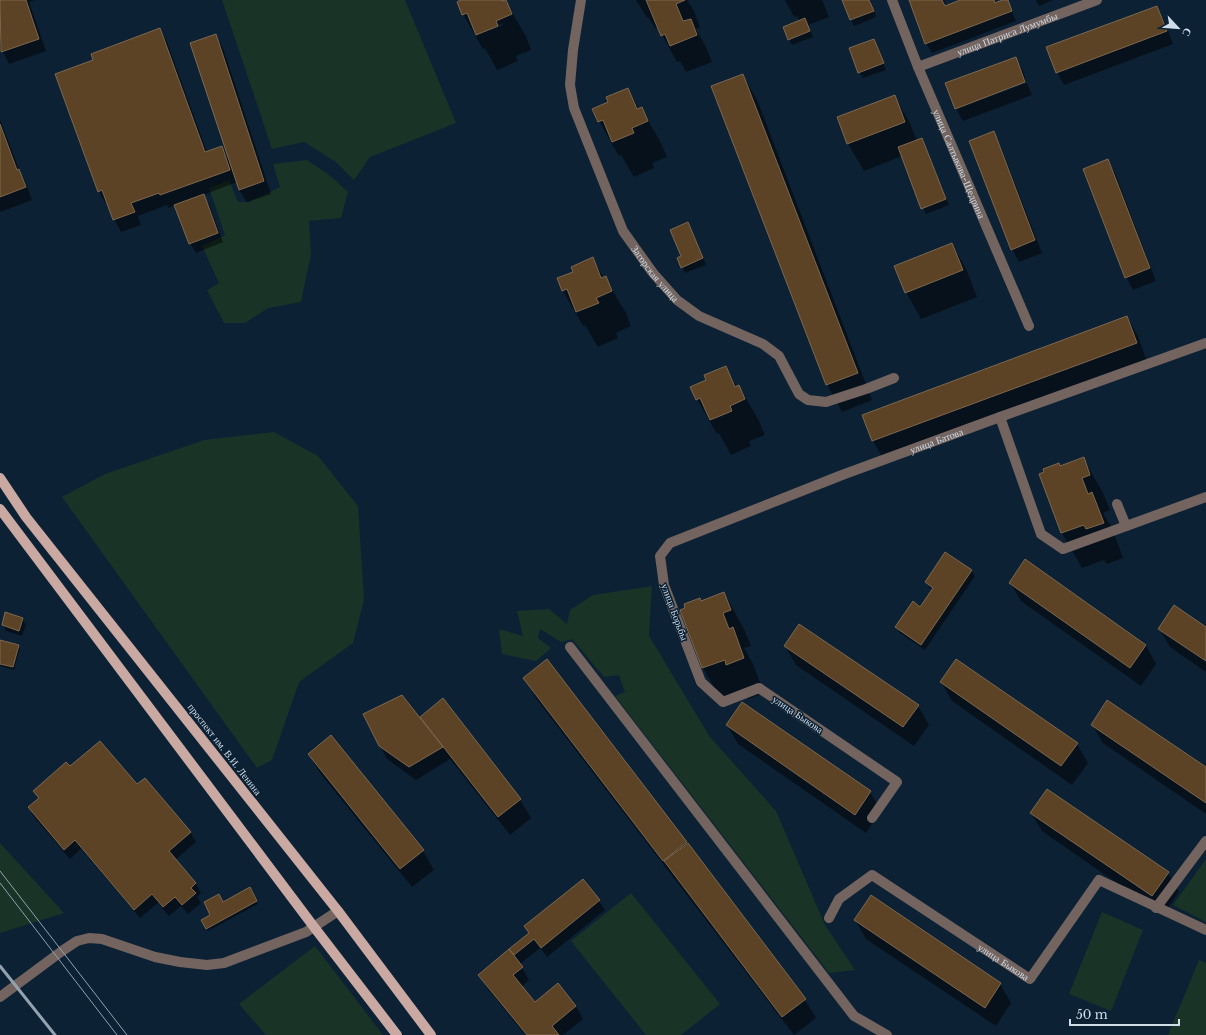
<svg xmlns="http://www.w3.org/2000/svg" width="1206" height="1035" font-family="'Libre Baskerville',serif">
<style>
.green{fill:#193327}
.shadow{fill:#0007;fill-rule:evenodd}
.building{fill:#5c4325;stroke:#7d674f}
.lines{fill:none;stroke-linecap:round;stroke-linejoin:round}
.minor{stroke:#736460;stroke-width:10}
.major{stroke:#c9a9a2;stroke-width:10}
.tram{stroke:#92a2b0;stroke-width:1}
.rail{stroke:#92a2b0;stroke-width:3}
.labels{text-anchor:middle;stroke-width:3;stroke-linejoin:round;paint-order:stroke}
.street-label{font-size:10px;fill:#cfdde9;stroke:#0c2134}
</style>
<rect width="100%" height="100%" fill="#0c2134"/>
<path class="green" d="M222 0H405L456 123 370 157 354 180 336 162 304 142 272 149Z
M307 160 328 174 348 192 341 218 309 221 311 254 301 302 268 308 245 323H224L207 290 219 283 202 246 225 235 209 188 229 180 238 202H249L280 187 273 164Z
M274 432 318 456 358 506 364 600 353 643 299 682 272 760 257 768 62 497 105 474 204 440Z
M652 586 649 636 710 737 776 811 825 925 855 970 829 973 615 696 625 692 619 675 604 677 572 639 561 642 540 629 538 638 551 648 536 661 502 654 499 629 523 636 517 611 549 609 567 624 570 610 593 595Z
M0 843 64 913 0 933Z
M1206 859V922L1173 905Z
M631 893 720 1004 681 1035H646L571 941Z
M1102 912 1143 930 1111 1011 1069 994Z
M315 946 383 1035H266L239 1004Z
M1199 960 1206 963V1035H1168Z"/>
<path class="shadow" d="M0 0H35L29 2 46 51 9 64 0 46Z
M463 0 505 1 526 36 531 50 516 56 518 61 497 70 485 48 483 49 463 14ZM503 23V25L491 30V28Z
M636 0H687L694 11 700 27 696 29 706 47 712 62 686 72 680 61 677 62 658 27 655 28 648 17 647 18Z
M785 0H822L829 17 808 25 813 37 792 45 789 39 800 22 797 16 794 17Z
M843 0H870L876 17 854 26Z
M910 0H944L946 6 963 0H995L996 3 1007 0 1016 21 932 53 926 43Z
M1036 0H1053L1039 6Z
M1156 7 1164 20 1173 44 1064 85 1057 72Z
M160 30 167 42 207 152 221 147 229 161 216 35 223 48 271 194 247 202 239 190 237 182 203 195 209 204 223 242 196 253 190 243 176 205 168 208 167 205 138 216 141 225 121 232 114 219 108 203 106 204 99 192 94 60Z
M874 40 886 70 863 78 859 72Z
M1015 58 1023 71 1026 81 956 107V109L946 84Z
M743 75 758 102 872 400 842 412 827 385Z
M1027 83 1032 95 963 121 956 109Z
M628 89 639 109 641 108 661 143 667 157 652 163 654 168 634 177 621 155 619 156 599 121Z
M894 96 910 123 917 141 922 139 925 145 949 205 926 214 902 156 864 171 848 144 838 118Z
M0 119 20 172 26 183 32 200 0 212Z
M993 133 1000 145 1042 253 1019 262 1012 249Z
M1107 160 1115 173 1156 281 1133 290 1126 277Z
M691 230 706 265 685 273 682 267 683 256Z
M952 244 967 271 977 297 921 319 906 292Z
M592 258 604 278H605L626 313 631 326 616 333 618 338 598 347 585 325 583 326 563 291 558 279 574 272Z
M1127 317 1138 336 1147 362 884 460 873 441 863 416Z
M725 367 737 387 739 386 759 421 765 435 749 441 751 446 731 455 719 433 717 434 697 399Z
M1083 458 1103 493 1110 510 1103 513 1112 528 1123 558 1107 564 1104 560 1082 568 1062 533 1041 475Z
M971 570 975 576 925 650 900 633 896 627 921 608 933 590 930 588 926 582Z
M1010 583 1146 645 1156 664 1141 686 1021 601Z
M724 593 744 629 751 646 744 648 753 664 764 693 748 699 745 695 723 703 703 668 681 610Z
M22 619 26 625 22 636 6 631 3 625Z
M1206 628V672L1170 647 1159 629Z
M0 641 18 646 20 648 14 670 0 666Z
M785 646 918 706 929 725 914 746 796 665Z
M547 661 805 1000 816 1018 794 1035 535 697 525 678Z
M941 682 1077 744 1088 763 1072 785 952 701Z
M443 700 520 800 531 818 510 835 450 759 416 780 387 759 380 746 425 723Z
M727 725 870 792 881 811 866 833 738 744Z
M1092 725 1206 768V814L1103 743Z
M331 737 423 851 434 870 412 887 320 773 309 754Z
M70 768 137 786 190 832 196 842 175 860 196 884 201 893 197 897 201 903 188 914 181 906 169 916 158 903 140 918 81 849 70 859 34 817 29 808 39 799 34 791Z
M1031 813 1168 873 1179 892 1163 915 1042 831Z
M583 880 599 901 605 910 547 957 540 948 520 964 529 980 521 987 535 1003 576 1006 583 1019 563 1035H525L487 988 479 975 516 958 511 949 530 934Z
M249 889 258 904 208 931 202 921 212 916 222 903Z
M855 920 1000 984 1011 1003 996 1026 866 939Z"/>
<path class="building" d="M0 0H26L39 39 1 52Z
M460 0H501V1L506 0 512 14 496 21 498 26 476 35 467 13 462 15 457 2Z
M646 0H685L676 4 683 21 691 19 697 35 670 46 665 34 661 36Z
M842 0H869L874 11 850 20Z
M909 0H942L945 6 960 0H994L995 3 1002 0H1008L1012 11 925 44Z
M1157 6 1167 31 1056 73 1046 47Z
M805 18 810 31 788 40 783 27Z
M160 28 205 152 222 146 230 170 160 195 159 193 131 203 135 212 113 220 102 190 98 192 55 74 93 60 91 54Z
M216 34 264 181 239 190 190 43Z
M874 39 884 63 858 73 849 48Z
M1016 57 1025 82 955 109 945 83Z
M743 74 858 373 826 385 711 86Z
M628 88 637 109 642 107 648 121 632 128 634 133 612 142 603 120 598 122 592 109 608 102 606 97Z
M895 95 905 122 847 144 837 117Z
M0 124 17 170 19 169 26 187 0 197Z
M994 131 1035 240 1011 250 969 141Z
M922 138 946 199 921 209 898 147Z
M1108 159 1150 268 1125 278 1083 169Z
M204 194 218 233 189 244 174 205Z
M688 222 703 258 681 268 677 258 681 256 670 230Z
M952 243 963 270 905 293 894 266Z
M593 257 601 278 606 276 612 291 596 298 599 303 576 312 567 289 562 291 557 278 573 272 571 267Z
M1127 316 1137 343 872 441 862 415Z
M726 366 735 387 739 385 745 399 730 406 732 411 710 420 700 398 696 400 690 387 706 380 704 375Z
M1084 457 1090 475 1082 478 1088 494 1092 492 1104 523 1086 529 1084 525 1061 533 1039 474 1044 472 1043 469 1059 463 1060 466Z
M945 552 972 570 921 645 895 627 913 601 920 607 933 588 925 582Z
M1025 559 1146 645 1130 668 1009 583Z
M724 592 731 610 723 613 729 629 733 627 744 658 726 665 725 660 702 668 680 610 685 608 684 604 700 598 701 601Z
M1174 605 1206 627V661L1158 629Z
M5 612 23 618 19 631 2 625Z
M799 624 919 705 903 727 784 646Z
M0 640 19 645 13 667 0 664Z
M547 659 687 842 663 861 523 678Z
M956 659 1078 743 1061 766 940 682Z
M402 695 443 747 409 767 379 746 363 714Z
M443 698 521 799 498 817 420 717Z
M1107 700 1206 767V803L1091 725Z
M742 702 871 791 855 815 726 725Z
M331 735 424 850 400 869 308 754Z
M100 741 137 784 145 778 191 832 169 851 196 883 191 888 196 893 182 905 175 897 163 907 152 894 134 910 75 840 64 850 28 807 39 798 33 791 66 762 70 766Z
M1047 789 1169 872 1152 896 1030 813Z
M688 843 806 999 782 1017 664 861Z
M583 879 600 900 541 948 534 939 514 955 509 949 529 933 524 926Z
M250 887 257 901 206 929 201 920 210 915 204 902 219 894 223 902Z
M871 895 1001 983 985 1008 854 920Z
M509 949 523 967 513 975 535 1002 558 983 576 1006 552 1026 559 1035H527L478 975Z"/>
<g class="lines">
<g class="minor">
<path id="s1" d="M581 0 573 50 570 85 574 108 623 231 653 273 677 300 699 316 763 344 779 356 799 394 808 400 826 402 866 389 894 378"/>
<path id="s2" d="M892 0 918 67 1029 326"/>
<path id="s3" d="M918 67 1097 0"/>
<path d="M1000 417 1041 534 1063 549 1206 497"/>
<path d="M1117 504 1126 526"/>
<path d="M570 647 854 1016 887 1035"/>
<path id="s4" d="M872 818 897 782 759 688 723 702 701 682 664 585 660 556 670 543 842 475 1000 417 1206 343"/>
<path d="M1156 908 1206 841"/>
<path id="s5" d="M829 918 839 899 872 875 1030 979 1099 880 1206 930"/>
<path d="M0 997 62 951 77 941 89 938 102 939 155 957 180 962 207 965 224 963 306 932 338 911"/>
</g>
<path class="major" d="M0 478 26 517 338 911 431 1035
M0 509 314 927 397 1035"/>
<path class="tram" d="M0 871 127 1035
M0 883 117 1035"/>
<path class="rail" d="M0 966 55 1035"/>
</g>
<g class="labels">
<g class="street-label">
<text dy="4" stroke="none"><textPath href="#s3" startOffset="95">улица Патриса Лумумбы</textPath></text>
<text dy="4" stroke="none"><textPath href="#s2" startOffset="177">улица Салтыкова-Щедрина</textPath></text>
<text dy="4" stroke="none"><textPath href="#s1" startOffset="295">Загорская улица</textPath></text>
<text dy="4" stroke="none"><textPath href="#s4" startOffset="714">улица Батова</textPath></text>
<text transform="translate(675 612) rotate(70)" y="4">улица Борьбы</text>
<text transform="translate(798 714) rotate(34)" y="4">улица Быкова</text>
<text transform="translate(225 749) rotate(52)" y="4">проспект им. В.И. Ленина</text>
<text dy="4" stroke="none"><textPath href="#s5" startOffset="220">улица Быкова</textPath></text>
</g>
</g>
<g transform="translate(1178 28) rotate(116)" stroke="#0c2134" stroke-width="3" paint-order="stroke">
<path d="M0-3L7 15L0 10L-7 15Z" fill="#cfdde9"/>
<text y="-6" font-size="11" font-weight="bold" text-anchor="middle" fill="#cfdde9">С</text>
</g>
<path d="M1070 1019v6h109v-6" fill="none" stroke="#cfdde9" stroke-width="2"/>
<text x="1076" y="1019" font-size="12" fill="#cfdde9" stroke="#0c2134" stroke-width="3" paint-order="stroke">50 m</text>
</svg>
